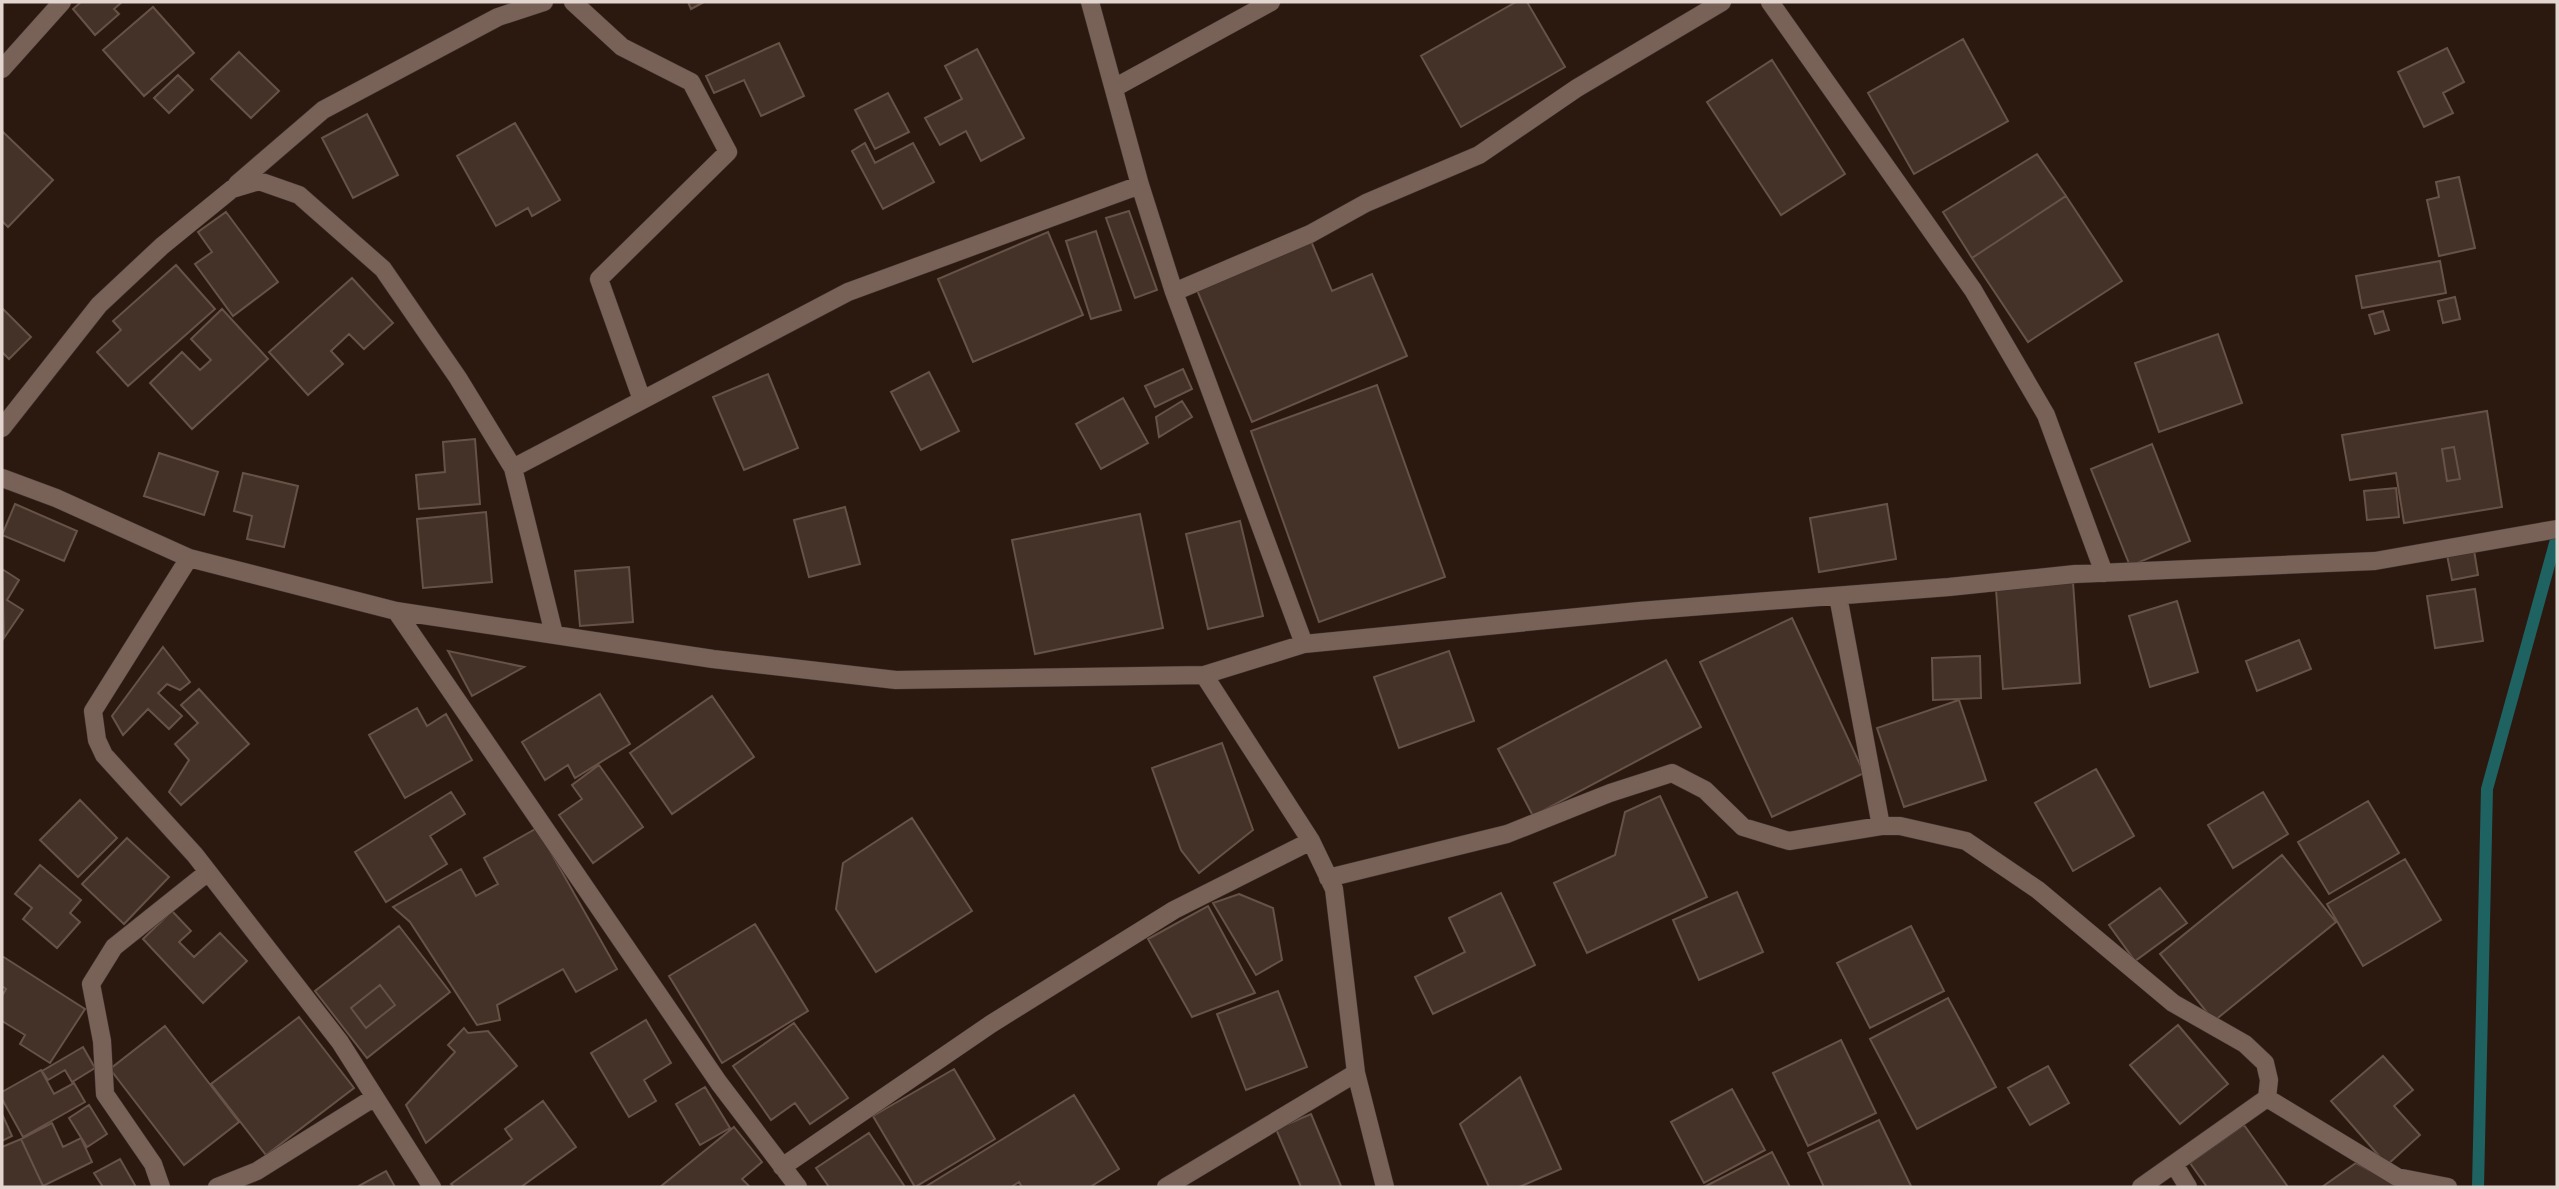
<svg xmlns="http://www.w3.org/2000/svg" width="2559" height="1189" font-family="Barlow,sans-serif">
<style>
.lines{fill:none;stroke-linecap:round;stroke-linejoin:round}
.stream{stroke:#1e6262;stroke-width:12}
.building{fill:#443127;stroke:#675247;stroke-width:2;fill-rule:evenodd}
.minor-casing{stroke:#41322f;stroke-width:19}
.minor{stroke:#786258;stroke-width:18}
</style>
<rect width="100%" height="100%" fill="#2b1910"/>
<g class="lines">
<path class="stream" d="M2478 1187 2487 789 2557 536"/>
</g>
<path class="building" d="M81 2H122L114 9 119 14 95 35 73 9Z
M688 2H704L691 9Z
M1516 2H1527L1565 67 1461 127 1421 56Z
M153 7 194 53 144 96 103 50Z
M1963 39 2008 121 1914 174 1868 93Z
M779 43 804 96 761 116 744 80 714 93 706 76Z
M2447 48 2464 82 2443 93 2453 113 2424 127 2398 72Z
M977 49 1024 138 981 161 966 131 940 145 925 118 962 99 945 66Z
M239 52 279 91 251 118 211 79Z
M1772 60 1845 174 1781 215 1707 102Z
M178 75 193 90 169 113 154 98Z
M888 93 909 132 875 149 855 110Z
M367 114 398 175 353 198 322 138Z
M515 123 560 200 532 216 528 208 496 226 457 156Z
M2 131 53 180 8 227 2 221Z
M865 143 875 163 913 143 934 182 883 209 852 151Z
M2037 154 2066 196 1972 258 1943 212Z
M2459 177 2475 248 2439 256 2427 200 2439 197 2436 182Z
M2066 196 2122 281 2028 342 1972 258Z
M1129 211 1157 290 1135 298 1106 218Z
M226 212 278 282 233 316 195 264 212 252 198 232Z
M1096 231 1121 310 1091 319 1066 241Z
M1048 232 1083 315 973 362 938 279Z
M1311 241 1332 291 1372 274 1407 356 1252 422 1197 290Z
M2440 261 2446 293 2362 308 2356 276Z
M176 265 215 309 128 386 97 352 121 330 113 321Z
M352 278 393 323 364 349 349 334 331 351 343 364 308 395 269 352Z
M2455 297 2460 319 2443 323 2438 301Z
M2 308 31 337 9 359 2 352Z
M222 309 268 359 192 429 150 383 182 352 200 370 211 360 191 339Z
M2383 311 2389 330 2375 334 2369 315Z
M2218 334 2242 403 2159 432 2135 363Z
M1183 369 1192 389 1155 407 1145 386Z
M929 372 959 431 921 450 891 392Z
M768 374 798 448 744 470 713 397Z
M1377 385 1445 577 1319 622 1251 431Z
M1123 398 1148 443 1101 469 1076 424Z
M1182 401 1192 417 1159 437 1156 417Z
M2487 411 2502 507 2404 523 2396 473 2350 480 2342 435ZM2454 447 2460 479 2447 481 2442 449Z
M475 439 480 504 419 509 416 475 445 472 443 442Z
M2152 444 2190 541 2130 566 2091 469Z
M2454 447 2460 479 2447 481 2442 449Z
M159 453 218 472 204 515 144 496Z
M243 473 298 486 284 547 247 539 252 516 234 511Z
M2396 488 2399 517 2367 520 2364 491Z
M15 504 77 531 64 561 2 535Z
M1887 504 1896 559 1819 572 1810 518Z
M845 507 860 564 809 577 794 520Z
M486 512 492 582 423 588 417 519Z
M1140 514 1163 628 1035 654 1012 540Z
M1240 521 1263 616 1208 629 1186 534Z
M2474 550 2478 575 2452 580 2447 555Z
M629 567 633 622 580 626 575 571Z
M2 569 19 580 7 600 23 610 4 638Z
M2073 582 2080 683 2003 689 1996 589Z
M2475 589 2483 641 2435 648 2427 596Z
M2177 601 2198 672 2150 687 2129 616Z
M1792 618 1864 773 1772 817 1700 662Z
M2299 640 2311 669 2257 691 2246 661Z
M163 647 190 682 180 690 167 684 158 693 182 716 169 729 148 709 123 735 112 716Z
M448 651 524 667 472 696Z
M1449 651 1474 721 1399 748 1374 677Z
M1980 656 1981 698 1933 700 1932 658Z
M1666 660 1701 727 1533 816 1498 749Z
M199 689 249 744 181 805 169 792 189 760 175 744 198 723 181 705Z
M600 694 630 744 575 778 568 765 545 780 522 742Z
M712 696 754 757 672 814 630 753Z
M1959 700 1986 780 1904 807 1877 728Z
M417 708 427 726 446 714 472 760 405 798 369 735Z
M1222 743 1253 830 1199 873 1181 850 1152 768Z
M599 765 643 827 593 863 559 815 582 799 572 785Z
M2096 769 2134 836 2073 871 2035 803Z
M451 792 465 814 430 836 447 864 386 902 355 852Z
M2263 792 2288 834 2233 868 2208 825Z
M1660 796 1707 897 1587 953 1554 883 1615 855 1625 812Z
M80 800 117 838 78 877 40 840Z
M2368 801 2399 853 2329 894 2298 842Z
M912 818 972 911 876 972 836 909 843 863Z
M537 828 617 969 576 992 563 969 497 1005 500 1020 477 1025 410 922 393 907 461 869 476 896 498 884 484 858Z
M127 838 169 877 124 924 82 884Z
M2282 855 2336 922 2214 1021 2160 954Z
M2405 859 2441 920 2363 966 2327 904Z
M40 865 81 900 70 913 80 922 57 948 23 919 32 908 15 894Z
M2160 888 2187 923 2135 961 2109 925Z
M1737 892 1763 952 1699 980 1673 920Z
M1501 893 1535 965 1433 1014 1415 977 1465 952 1449 918Z
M1239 894 1273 908 1282 960 1256 975 1213 903Z
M1208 906 1255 993 1192 1017 1148 939Z
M172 911 191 931 179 942 194 957 220 933 247 961 203 1003 143 939Z
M755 924 808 1011 722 1063 669 976Z
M399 926 450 992 367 1058 315 991ZM380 985 395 1005 366 1028 351 1008Z
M1911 926 1944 991 1870 1028 1837 963Z
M2 956 85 1009 50 1063 20 1044 25 1035 2 1021V996L6 989 2 986Z
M380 985 395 1005 366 1028 351 1008Z
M1278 991 1307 1067 1246 1090 1217 1014Z
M1948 998 1996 1087 1917 1129 1870 1039Z
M299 1017 354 1088 266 1155 211 1084Z
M646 1020 671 1063 644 1080 656 1101 629 1117 591 1053Z
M794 1023 848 1098 810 1124 795 1103 771 1120 733 1066Z
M2178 1025 2228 1084 2180 1124 2130 1065Z
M165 1026 239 1122 184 1165 110 1069Z
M464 1028 468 1033 488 1031 517 1066 426 1143 406 1105 455 1052 448 1045Z
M1841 1040 1876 1113 1808 1146 1773 1073Z
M83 1047 95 1068 72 1082 65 1070 48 1080 42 1071Z
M2383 1056 2413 1090 2394 1106 2420 1135 2387 1165 2331 1101Z
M2048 1066 2069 1103 2030 1125 2008 1088Z
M954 1069 995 1139 915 1187 873 1116Z
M41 1070 54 1094 74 1083 85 1102 23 1137 2 1099V1092Z
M1520 1077 1561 1169 1519 1187H1489L1460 1124Z
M705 1087 730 1128 700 1145 676 1104Z
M1732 1089 1765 1150 1704 1183 1671 1122Z
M1074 1095 1119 1169 1090 1187H1022L1019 1182 1011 1187H925Z
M543 1101 576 1147 521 1187H454L451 1184 512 1139 505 1129Z
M89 1105 107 1134 87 1147 69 1118Z
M2 1114 12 1136 2 1141Z
M1311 1114 1341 1186 1337 1187H1301L1276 1129Z
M1879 1120 1911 1186 1824 1187 1808 1153Z
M52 1123 63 1147 81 1138 92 1162 43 1186 21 1139Z
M2244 1125 2288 1187H2207L2190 1163Z
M734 1127 762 1162 742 1179 750 1187H660Z
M869 1133 905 1187H829L816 1168Z
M21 1139 43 1186V1187H2V1147Z
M1772 1152 1790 1187H1704Z
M120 1159 136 1187H103L94 1173Z
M2356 1163 2401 1187H2322Z
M386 1171 395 1187H357Z"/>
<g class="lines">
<defs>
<path id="minor" d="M573 2 622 47 691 82 728 152 599 279 642 400
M1090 2 1140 185 1174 292 1304 644
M1770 2 1973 290 2046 415 2104 573
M2 69 62 2
M1114 88 1271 2
M237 184 323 110 498 17 544 2
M1174 292 1310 234 1366 203 1479 155 1577 88 1722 2
M2 428 99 305 162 246 232 189 259 181 299 195 383 269 458 378 513 468 554 634
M513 468 848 292 1140 185
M2 478 56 498 189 558 396 611 713 659 896 680 1204 675 1304 644 1639 611 1949 587 2075 574 2375 561 2557 529
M189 558 93 711 97 740 104 755 195 855 340 1042 432 1187
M1838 596 1881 826
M396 611 719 1083 798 1187
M1204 675 1311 841 1334 889 1356 1073 1385 1187
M1328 878 1507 834 1610 793 1672 773 1705 790 1743 827 1789 841 1881 826H1900L1966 841 2038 890 2173 1003 2245 1044 2265 1063 2269 1080 2267 1098 2141 1187
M2267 1098 2397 1177 2448 1187
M2174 1164 2188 1187
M782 1167 991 1024 1174 910 1311 841
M161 1187 153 1164 105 1094 102 1041 91 984 114 947 208 872
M217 1187 257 1171 375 1097
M1166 1187 1356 1073"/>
</defs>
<use href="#minor" class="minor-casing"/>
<use href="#minor" class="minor"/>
</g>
<rect width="2559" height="1189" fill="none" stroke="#e3d6d0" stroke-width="7"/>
</svg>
